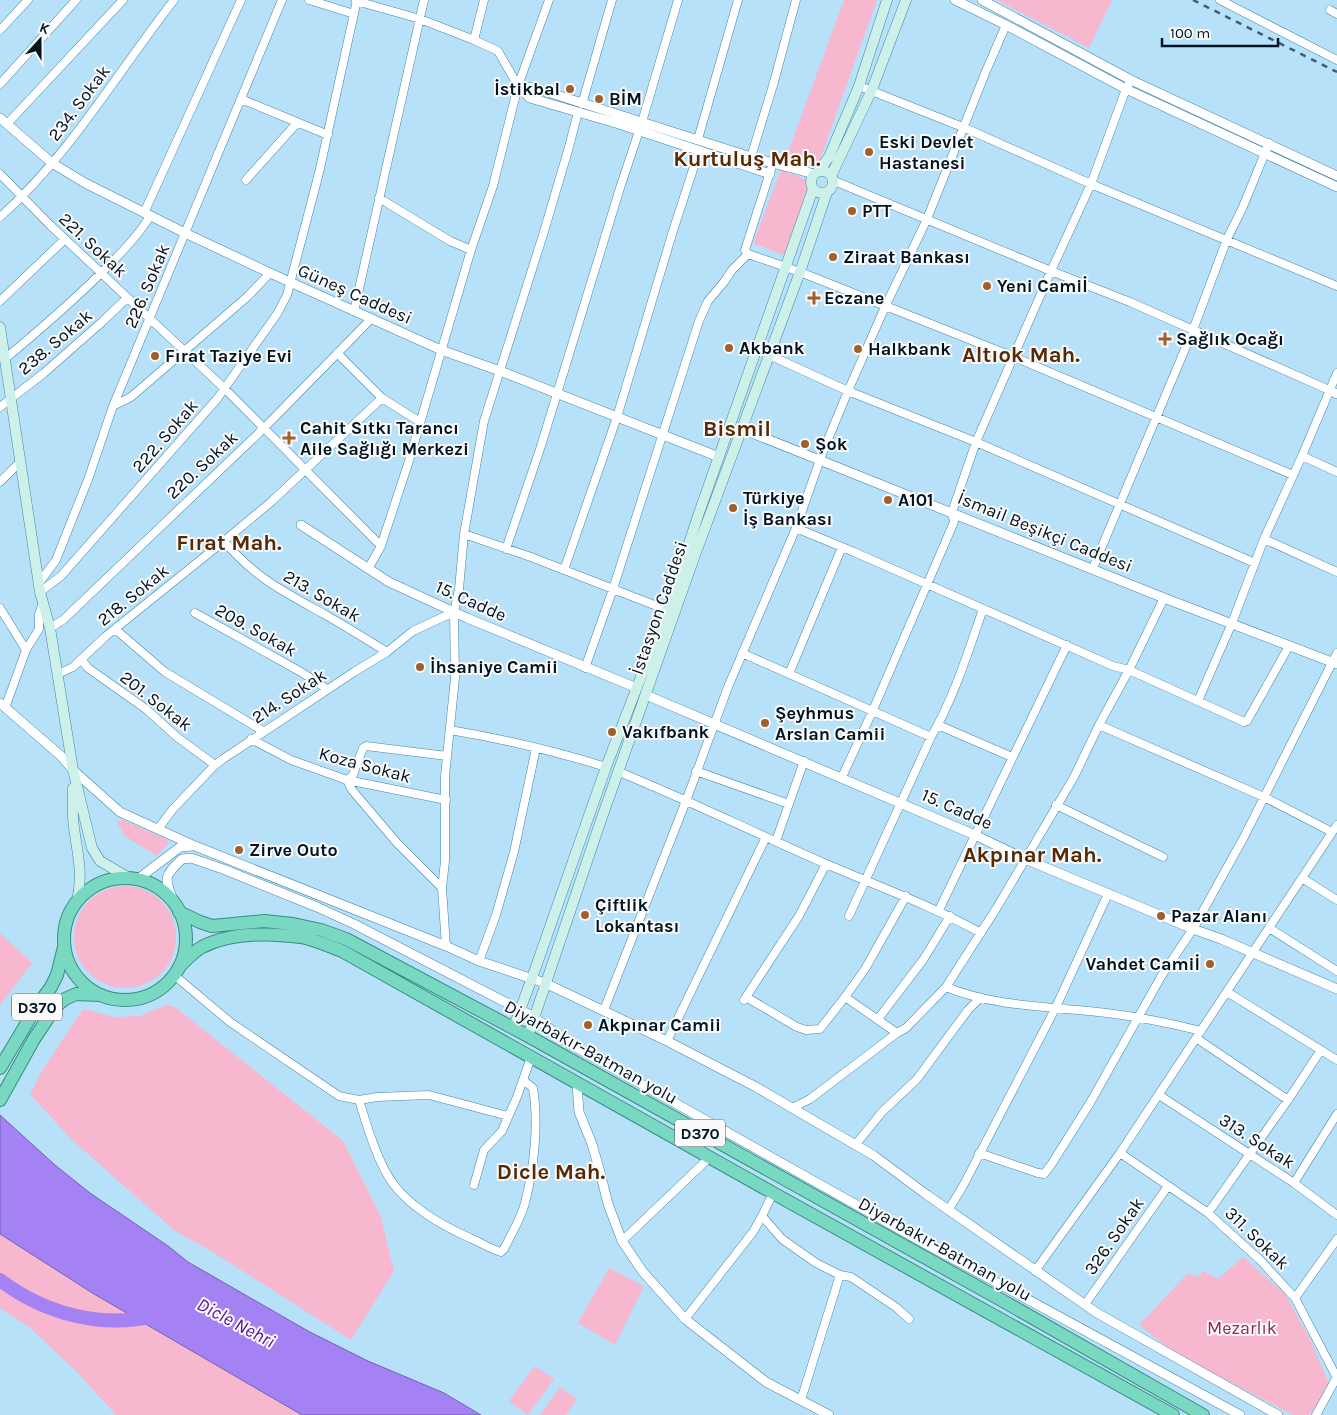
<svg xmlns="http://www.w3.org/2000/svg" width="1337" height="1415" viewBox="0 0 1337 1415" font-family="Karla,sans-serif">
  <rect width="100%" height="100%" fill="#b7e0f9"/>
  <!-- green -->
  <path fill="#f7b7ce" d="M844,0H877L818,165L787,155Z
    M997,0H1112L1089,48Z
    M781,170L807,180L808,193L786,256L753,243Z
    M123,820L166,839L169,843L157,856L125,836L116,821Z
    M74 937a51 51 0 1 1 102 0a51 51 0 1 1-102 0Z
    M0,933L32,963L0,1005Z
    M166,1005L175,1007L343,1141L381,1217L394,1271L351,1340L216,1254L174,1230L71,1139L30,1094L42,1071L83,1009L114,1017L140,1016Z
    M0,1234L94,1294L302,1415H116L78,1373L29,1327L0,1308Z
    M1243,1257L1285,1294L1309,1337L1329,1383L1321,1400L1309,1415H1293L1176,1354L1139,1325L1188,1273L1198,1277L1203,1271L1218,1279Z
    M609,1268L644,1286L615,1345L578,1323Z
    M535,1366L554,1379L528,1415L509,1401Z
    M560,1387L577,1399L566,1415H540Z"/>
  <!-- water -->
  <path fill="#a482f4" stroke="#7361b5" d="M0,1115L55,1165L90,1193L168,1246L188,1262L308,1331L368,1361L444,1393L481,1415H302L94,1294L0,1234Z"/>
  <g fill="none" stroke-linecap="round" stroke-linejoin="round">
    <!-- river -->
    <path stroke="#a482f4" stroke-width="14" d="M0,1280C44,1313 100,1329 155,1316"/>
    <defs>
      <path id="minor" d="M309,0L354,14
        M1220,0L1337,60
        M356,1L420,19L474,40L498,51L518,86
        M1330,10L1337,14
        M0,30L28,0
        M474,40L484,0
        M0,84L76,0
        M859,86L965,128L1091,184L1337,286
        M241,99L328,135
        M582,104L612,0
        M642,122L678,0
        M7,124L123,0
        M698,139L738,0
        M751,157L774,82L796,0
        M773,163L745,250L748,254L800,272L1014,357L1293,475
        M0,174L51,226L225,389L381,546
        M246,180L297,123
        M832,180L1051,271L1130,302L1329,390
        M379,198L450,241L471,250
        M144,213L241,0
        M0,217C70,155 117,73 174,0
        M0,301L65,239
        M354,311L424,0
        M337,353L382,398L420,422
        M769,355L848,391L976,442L1255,563
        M5,359C39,330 74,301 105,269C122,252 138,236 150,216
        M113,406L131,397L247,297L270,273
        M0,407L44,373L102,322L127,298
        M1302,456L1337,472
        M0,482L20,462
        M796,528L854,552L1113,666L1129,670L1244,722L1247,721L1289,646
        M464,534L531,557L667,610
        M1264,539L1337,572
        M224,541C254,577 284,592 324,614C345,626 366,639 387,652
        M506,549L541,446L620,188L639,131
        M1093,568L1193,330L1227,239L1242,209L1269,143
        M368,569L381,546L408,464L471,250L493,186L518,86L549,0
        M564,570L617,417L673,231L699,151
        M39,583L56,560L89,477L113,406L282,0
        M40,592L61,576L217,399L277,314L287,295L319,173L357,0
        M0,608L26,650
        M195,613L301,672L327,689
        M50,628L63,620L263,429L371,319
        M115,629L165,672L263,731
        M742,653L931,737
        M81,659L88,668L146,709L177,737L215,765
        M585,668L613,589L699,321L708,301L724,282L732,270L748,254
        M58,674L73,667L106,636L224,541L271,502L382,398
        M789,674L842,547
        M1198,701L1232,623L1264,539L1302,456L1337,373
        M5,708L26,650L39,629V614L43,603
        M938,725L1012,757
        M1099,725L1264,797L1332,832
        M450,730C503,739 555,751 606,767
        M251,739L291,760L347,780L446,800
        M696,771L789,804
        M619,772C688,800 755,833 824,863C877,886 930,905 981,933
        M842,777L873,710L954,522L952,512L976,442L1051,271L1091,184L1126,89L1131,80
        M1056,805L1163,857
        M158,829L173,809L215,765L223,759L354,672L387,652L413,631L454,612
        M776,841L804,761
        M1302,878L1337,900
        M442,888L397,843L352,790L347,780L353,775L363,748L366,746L447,756
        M939,910L1067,645
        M849,916L931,737C954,698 968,652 983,609
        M1269,928L1337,971
        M446,946L442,888L445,861V776L455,678L454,612L459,589L464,534L484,421L543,235L569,147L578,112
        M479,961L496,915L514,852L536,748
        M174,975L230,1022L339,1096L359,1100L377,1097L429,1095L508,1116
        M946,987C994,1007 1056,1007 1107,1013C1139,1017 1170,1023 1201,1031
        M1227,992L1337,1060
        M746,997L797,1027L806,1030L820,1029L845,997L865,969L906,896
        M845,997L897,1033
        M744,1000L799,916L826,864
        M604,1010L686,801L728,687L796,528L822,454L848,391L885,307L927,219L986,71L1006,25
        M878,1019L923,960L950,916
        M1196,1038L1288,1100
        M667,1041L766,837
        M1159,1095L1294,1183L1337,1215
        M359,1100C367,1126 378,1164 394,1185C413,1209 443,1226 470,1238C480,1242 490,1249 501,1252L504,1249C511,1234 521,1219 525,1203C534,1168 539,1124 533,1088L523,1080
        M792,1108L810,1099L897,1033L906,1028L946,987L996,909L1074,777L1099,725L1129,670L1164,598
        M856,1144L882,1112L917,1079L968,1010L980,998
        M979,1153L1038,1173L1044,1174L1051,1165L1090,1103L1162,975L1193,929L1244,837L1337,653
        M1120,1153L1208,1213L1261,1261L1295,1298L1337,1378
        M1294,1183L1337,1114
        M474,1185L484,1150L502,1131L517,1097L531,1057
        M773,1193L762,1216L782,1239L816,1263L840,1275L851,1277L897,1308L909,1319
        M949,1209L963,1186L1055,1009L1108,894
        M1208,1213L1288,1100L1321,1050
        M622,1241L710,1157
        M1035,1271L1120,1153L1337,825
        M1295,1298L1337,1239
        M1086,1303L1168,1186
        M685,1319L753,1232L762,1216
        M801,1400L840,1275
        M1316,1415L1337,1377"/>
      <path id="tertiary" d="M955,0L1006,25L1126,89L1337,187
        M982,0L1131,80L1337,176
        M518,86L535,88L751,157L814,174
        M518,86L530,98L619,124L770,174
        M0,118L52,163L85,183L185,233L270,273L441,350L500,371L719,457
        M1329,390L1337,394
        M742,429L1164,598L1337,664
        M301,525L389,582L467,618L637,688
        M646,695L975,835L1025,859L1193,929L1221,939L1337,989
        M0,703L61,756L73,770L120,812L195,846L446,946L479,961L545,983L667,1041L756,1087L873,1155L927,1195L1097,1313L1278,1415
        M138,879L180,847L192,846
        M173,900C164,878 164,876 182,859L191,858L223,869L317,907L354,924L534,1017L570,1044L926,1244L1240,1415
        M577,1084L579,1112L592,1144L600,1172L608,1204L622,1241L643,1272L685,1319L766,1382L829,1415"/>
      <path id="secondary" d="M811 182a11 11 0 1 1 22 0a11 11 0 1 1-22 0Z
        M818,172L829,157L859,86L887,0
        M831,176L871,92L906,0
        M0,327L40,592L50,628L73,770L92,848L100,861L131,879
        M73,788C73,801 72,815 74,828C78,856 83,874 77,902
        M513,1029L532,978L606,767L667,610L699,513L813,189
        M528,1036L600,823L695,555L800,272L827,192"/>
      <path id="trunk" d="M64 939a61 61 0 1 1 122 0a61 61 0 1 1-122 0Z
        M179,912L200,922L212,926L264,921L293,924L321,930L346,939L528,1036L1003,1301L1203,1415
        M179,967C186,960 193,952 202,947C231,932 270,933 301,937C315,940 329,946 342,951L773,1193L1173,1415
        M0,1068L37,1006L51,987L57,975L64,947
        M0,1100L34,1039L56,1006L65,999L76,994L101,995"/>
    </defs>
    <!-- minor casing -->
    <use href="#minor" stroke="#4187ad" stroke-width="9"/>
    <!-- tertiary casing -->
    <use href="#tertiary" stroke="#4187ad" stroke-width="10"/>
    <!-- secondary casing -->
    <use href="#secondary" stroke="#4187ad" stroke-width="11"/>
    <!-- trunk casing -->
    <use href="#trunk" stroke="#398d80" stroke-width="14"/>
    <!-- minor -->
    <use href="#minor" stroke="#fff" stroke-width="8"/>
    <!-- tertiary -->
    <use href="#tertiary" stroke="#fff" stroke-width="9"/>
    <!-- secondary -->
    <use href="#secondary" stroke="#cdf0e8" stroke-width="10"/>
    <!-- trunk -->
    <use href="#trunk" stroke="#78d8c2" stroke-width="12"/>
    <!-- rail -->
    <path stroke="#415c6e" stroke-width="2.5" stroke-dasharray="6 6" stroke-linecap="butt" d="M1193,0L1337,72"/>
  </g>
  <!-- markers -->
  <g fill="#a15f2c" stroke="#fafafa" stroke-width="2">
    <circle cx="570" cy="89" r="5"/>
    <circle cx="599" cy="99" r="5"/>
    <circle cx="869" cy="152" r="5"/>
    <circle cx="852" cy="211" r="5"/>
    <circle cx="833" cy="257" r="5"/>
    <circle cx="987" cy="286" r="5"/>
    <path d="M811.5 290.5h5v5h5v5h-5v5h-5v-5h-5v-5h5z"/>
    <path d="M1162.5 331.5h5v5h5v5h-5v5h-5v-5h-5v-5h5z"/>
    <circle cx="729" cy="348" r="5"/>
    <circle cx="858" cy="349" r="5"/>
    <circle cx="155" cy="356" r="5"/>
    <path d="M286.5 430.5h5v5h5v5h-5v5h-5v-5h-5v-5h5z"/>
    <circle cx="805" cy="444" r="5"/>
    <circle cx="888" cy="500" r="5"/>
    <circle cx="733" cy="508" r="5"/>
    <circle cx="420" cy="667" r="5"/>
    <circle cx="765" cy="723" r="5"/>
    <circle cx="612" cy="732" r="5"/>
    <circle cx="239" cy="850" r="5"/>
    <circle cx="585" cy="915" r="5"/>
    <circle cx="1161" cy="916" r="5"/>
    <circle cx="1210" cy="964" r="5"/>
    <circle cx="588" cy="1025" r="5"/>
  </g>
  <g text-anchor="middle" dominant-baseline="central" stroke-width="4" stroke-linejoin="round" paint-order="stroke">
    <!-- shield labels -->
    <g fill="#fafafa" stroke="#4b5963" stroke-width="1">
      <rect x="12" y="993.5" width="50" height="27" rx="4"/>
      <rect x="675" y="1119.5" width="50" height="27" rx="4"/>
    </g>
    <g font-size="16" font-weight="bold" fill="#001422">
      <text x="37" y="1007">D370</text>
      <text x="700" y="1133">D370</text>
    </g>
    <!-- poi labels -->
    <g font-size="18" font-weight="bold" fill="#001422" stroke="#fafafa" text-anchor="start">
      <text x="560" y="89" text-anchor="end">İstikbal</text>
      <text x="609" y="99">BİM</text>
      <text x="879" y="142">Eski Devlet<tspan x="879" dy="21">Hastanesi</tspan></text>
      <text x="862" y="211">PTT</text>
      <text x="843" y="257">Ziraat Bankası</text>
      <text x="997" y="286">Yeni Camiİ</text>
      <text x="824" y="298">Eczane</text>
      <text x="1176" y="339">Sağlık Ocağı</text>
      <text x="739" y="348">Akbank</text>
      <text x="868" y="349">Halkbank</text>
      <text x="165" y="356">Fırat Taziye Evi</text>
      <text x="300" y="428">Cahit Sıtkı Tarancı<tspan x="300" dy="21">Aile Sağlığı Merkezi</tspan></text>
      <text x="815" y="444">Şok</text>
      <text x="743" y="498">Türkiye<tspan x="743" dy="21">İş Bankası</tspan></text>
      <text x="898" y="500">A101</text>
      <text x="430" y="667">İhsaniye Camii</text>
      <text x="775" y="713">Şeyhmus<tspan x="775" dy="21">Arslan Camii</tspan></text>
      <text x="622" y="732">Vakıfbank</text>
      <text x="249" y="850">Zirve Outo</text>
      <text x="595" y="905">Çiftlik<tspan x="595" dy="21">Lokantası</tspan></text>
      <text x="1171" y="916">Pazar Alanı</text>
      <text x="1200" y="964" text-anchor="end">Vahdet Camiİ</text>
      <text x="598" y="1025">Akpınar Camii</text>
    </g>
    <!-- street labels -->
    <g font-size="18" fill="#001422" stroke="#fafafa">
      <text transform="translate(79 103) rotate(-53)">234. Sokak</text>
      <text transform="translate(93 245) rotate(43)">221. Sokak</text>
      <text transform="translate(147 286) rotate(-67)">226. Sokak</text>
      <text transform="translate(355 294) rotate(24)">Güneş Caddesi</text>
      <text transform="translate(55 342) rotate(-40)">238. Sokak</text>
      <text transform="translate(165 436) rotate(-49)">222. Sokak</text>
      <text transform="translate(202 465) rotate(-43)">220. Sokak</text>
      <text transform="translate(1045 532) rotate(22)">İsmail Beşikçi Caddesi</text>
      <text transform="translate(133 595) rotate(-39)">218. Sokak</text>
      <text transform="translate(322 596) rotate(30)">213. Sokak</text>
      <text transform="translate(471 601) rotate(24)">15. Cadde</text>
      <text transform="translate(659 608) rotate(-71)">İstasyon Caddesi</text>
      <text transform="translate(256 630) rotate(29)">209. Sokak</text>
      <text transform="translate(289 696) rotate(-33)">214. Sokak</text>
      <text transform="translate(156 701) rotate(38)">201. Sokak</text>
      <text transform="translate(365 765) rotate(15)">Koza Sokak</text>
      <text transform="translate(957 809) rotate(24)">15. Cadde</text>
      <text transform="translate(591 1052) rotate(29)">Diyarbakır-Batman yolu</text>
      <text transform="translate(1257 1141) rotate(33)">313. Sokak</text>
      <text transform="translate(1114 1236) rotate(-55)">326. Sokak</text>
      <text transform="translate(1257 1238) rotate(44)">311. Sokak</text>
      <text transform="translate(945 1249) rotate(29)">Diyarbakır-Batman yolu</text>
    </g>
    <!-- park labels -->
    <g font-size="18" fill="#95255b" stroke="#fafafa">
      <text x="1242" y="1328">Mezarlık</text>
    </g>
    <!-- water labels -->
    <g font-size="19" font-style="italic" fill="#51129c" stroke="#fafafa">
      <text transform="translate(236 1323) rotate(28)">Dicle Nehri</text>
    </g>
    <!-- district labels -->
    <g font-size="22" font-weight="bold" fill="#562a04" stroke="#fafafa">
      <text x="747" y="159">Kurtuluş Mah.</text>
      <text x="1021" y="355">Altıok Mah.</text>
      <text x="737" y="429">Bismil</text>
      <text x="229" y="543">Fırat Mah.</text>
      <text x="1032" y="855">Akpınar Mah.</text>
      <text x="551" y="1172">Dicle Mah.</text>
    </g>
  </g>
  <!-- north arrow -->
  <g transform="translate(40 40) rotate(21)" stroke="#fafafa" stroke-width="4" paint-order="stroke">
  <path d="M0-4L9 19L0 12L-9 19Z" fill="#001422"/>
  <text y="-8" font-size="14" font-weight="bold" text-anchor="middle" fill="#001422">K</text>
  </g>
  <!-- scale -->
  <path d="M1162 38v8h116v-8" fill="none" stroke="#001422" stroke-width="2.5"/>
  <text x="1170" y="38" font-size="15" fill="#001422" stroke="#fafafa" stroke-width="4" paint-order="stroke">100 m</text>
</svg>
